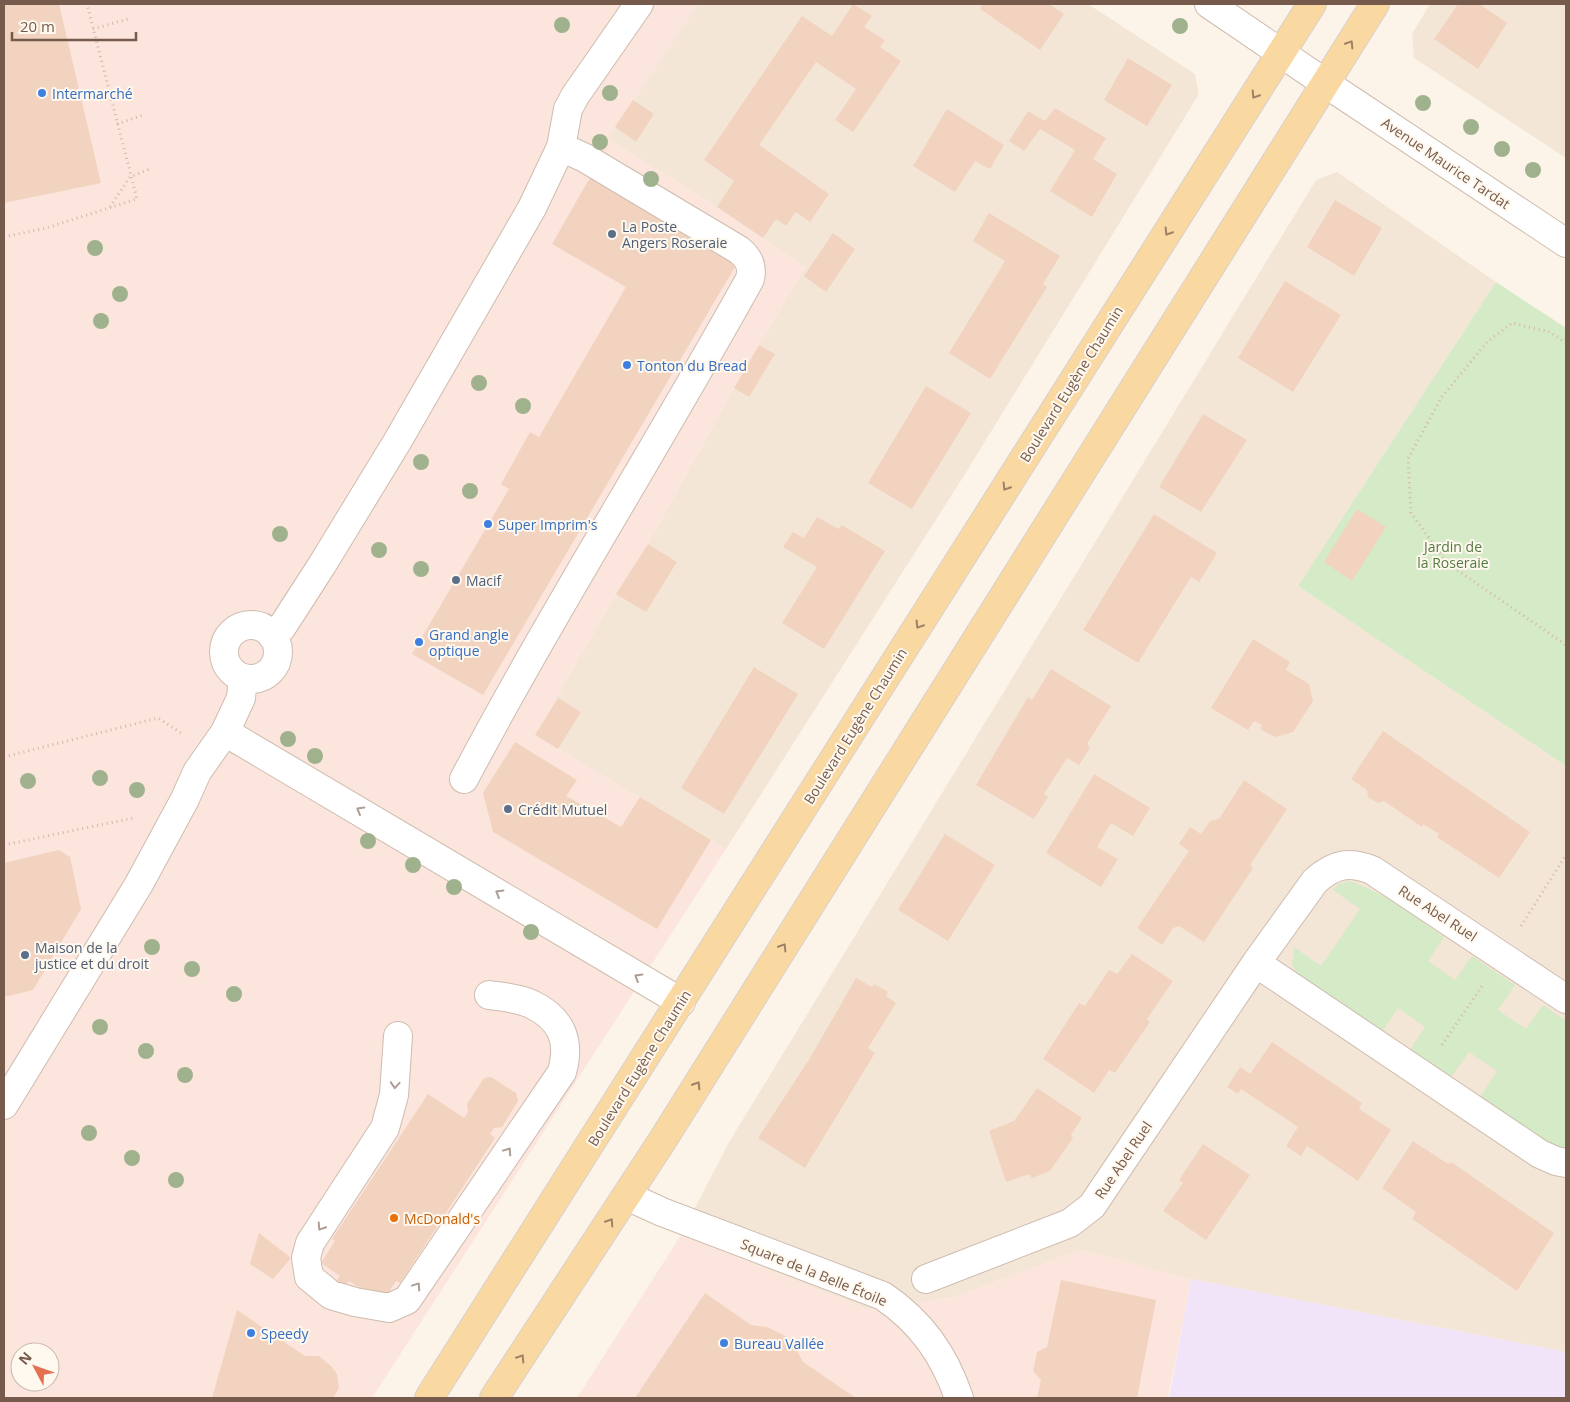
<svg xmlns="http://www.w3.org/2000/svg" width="1570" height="1402" viewBox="0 0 1570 1402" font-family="'Open Sans',sans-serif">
  <rect width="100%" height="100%" fill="#fcf4e8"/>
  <!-- residential -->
  <path fill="#f4e6d6" d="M698,4H1088L1195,74L1199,94L960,482L726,849L535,735L616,594L648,544L734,388L805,267L717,207L608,139Z
    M1430,4H1566V158L1414,58L1412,34Z
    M1337,172L1496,282L1298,586L1566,766V1352L1191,1279L1080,1250L955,1297L869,1310L681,1235L728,1144L1316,180Z"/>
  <!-- commercial -->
  <path fill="#fce5dc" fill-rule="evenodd" d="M4,4H698L608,139L717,207L805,267L734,388L648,544L616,594L535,735L726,849L372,1398H4ZM20,1352H50V1382H20Z
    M681,1235L869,1310L955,1297L1080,1250L1191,1279L1168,1398H577Z"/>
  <!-- education -->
  <path fill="#f1e4f9" d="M1191,1279L1566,1352V1398H1169Z"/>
  <!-- green -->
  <path fill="#d5eac6" d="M1496,282L1566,328V766L1298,586Z
    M1349,881C1385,892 1414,916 1444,937L1428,961L1455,980L1472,956L1515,985L1498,1010L1526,1029L1543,1005L1566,1021V1151L1547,1146L1479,1099L1497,1071L1469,1052L1450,1079L1409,1051L1425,1027L1398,1008L1382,1032L1297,974L1292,964L1294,947L1321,966L1360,909L1333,890L1339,884Z"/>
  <!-- building -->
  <path fill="#f1d3c0" d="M4,4H59L101,183L4,203Z
    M853,4L872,16L864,27L885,40L880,47L901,61L853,132L835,120L856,89L816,62L759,145L829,194L810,222L796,212L786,226L776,219L763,238L717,207L734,181L704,160L802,16L832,36Z
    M983,4H1049L1064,14L1040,50L980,9Z
    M1458,4H1482L1481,5L1507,23L1478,69L1434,39Z
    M1128,58L1172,85L1147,126L1104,100Z
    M633,100L654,114L636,142L615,127Z
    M1055,108L1106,138L1093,159L1117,174L1092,217L1050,191L1075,150L1040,129L1024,151L1009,141L1028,111L1045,121Z
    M947,109L1004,145L990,169L975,161L955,192L913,166Z
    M592,174L739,260L483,695L412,654L509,489L501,484L530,432L539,437L626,287L552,244Z
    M1335,200L1382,228L1354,276L1307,247Z
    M989,213L1060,256L1043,284L1047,287L990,379L949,353L1005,261L973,241Z
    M833,233L855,249L826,292L804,276Z
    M1285,281L1341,315L1293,392L1238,358Z
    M759,345L775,354L749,397L734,388Z
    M926,386L971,413L912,509L868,483Z
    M1203,414L1247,440L1201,512L1159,487Z
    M1357,509L1386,527L1352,581L1324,562Z
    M1154,514L1217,553L1199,582L1191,577L1138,663L1083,630Z
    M817,517L839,529L842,525L885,551L824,649L782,623L817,567L783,547L793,532L804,538Z
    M648,544L677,562L646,612L616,594Z
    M1253,639L1290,662L1286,670L1309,684L1313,701L1293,732L1275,737L1260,729L1262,725L1254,721L1248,730L1211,708Z
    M754,667L798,694L724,814L681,788Z
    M1051,669L1111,706L1087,744L1090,748L1079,765L1067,758L1044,794L1048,797L1034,819L976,785L1028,697L1032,700Z
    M558,698L581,712L558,749L535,735Z
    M1383,731L1530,832L1499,878L1437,837L1439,834L1423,824L1422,827L1384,801L1378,803L1368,797L1367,790L1351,779Z
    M515,742L577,780L566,796L621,827L640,797L711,840L657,929L493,832L483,793Z
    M1094,774L1150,808L1133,836L1111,823L1097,847L1118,859L1101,887L1046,853Z
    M1244,780L1287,809L1250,865L1253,868L1204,942L1179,926L1173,928L1162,945L1137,928L1189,851L1179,844L1190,827L1201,834L1210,821L1219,819Z
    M945,834L995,865L948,941L898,910Z
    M59,850L70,857L81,909L33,990L4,997V934H6L4,925V863Z
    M1132,954L1173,981L1147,1019L1150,1022L1115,1073L1109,1070L1094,1093L1043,1059L1079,1003L1085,1006L1109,970L1117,974Z
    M856,978L872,987L874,984L888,992L886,996L896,1003L868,1048L875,1053L805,1168L758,1138L810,1058Z
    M1272,1042L1362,1103L1359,1109L1391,1130L1358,1181L1307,1146L1301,1156L1286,1146L1298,1127L1241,1089L1238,1094L1227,1087L1240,1067L1250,1074Z
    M491,1077L516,1093L518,1101L502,1127L494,1128L490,1134L495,1138L400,1283L396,1281L382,1303L349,1281L345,1286L337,1285L336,1281L340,1276L321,1263L335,1241L332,1239L428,1094L464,1118L468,1112L467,1104L484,1078Z
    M1037,1088L1082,1118L1071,1135L1073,1138L1050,1171L1032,1178L1029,1174L1006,1182L989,1131L1014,1121Z
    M1413,1141L1448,1164L1451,1162L1554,1233L1517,1291L1412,1219L1416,1212L1382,1188Z
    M1203,1144L1250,1175L1206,1240L1163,1211L1183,1183L1179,1180Z
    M259,1233L291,1258L273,1279L250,1264Z
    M1061,1280L1156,1300L1137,1398H1037L1041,1380L1033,1371L1037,1352L1047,1347Z
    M705,1293L751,1325L767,1327L785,1336L795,1347L803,1362L856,1398H635Z
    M237,1310L305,1356H319L331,1366L337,1374L339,1388L333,1398H212Z"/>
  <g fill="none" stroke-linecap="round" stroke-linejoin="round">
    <defs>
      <path id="minor" d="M1209,4L1325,83L1566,243
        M224 652a27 27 0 1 1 54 0a27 27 0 1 1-54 0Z
        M272,636L282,627L322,565L397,442L532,208L561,147L568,109L575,96L639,4
        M225,732L681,1002
        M464,779C554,609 657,447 750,279C753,266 749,258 739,250L585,158L561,147
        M1256,963L1540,1154L1556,1161L1566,1163
        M398,1036L394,1095L385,1128L310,1243L306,1258L309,1277L331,1295L355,1302L389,1308L407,1300L562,1072C571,1040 561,1018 531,1004C519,998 502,997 489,995
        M4,1105L139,884L185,799L197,772L225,732L241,698L243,678
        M627,1196L662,1212L883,1296C921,1322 944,1354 959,1398
        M926,1279L1070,1223L1092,1206L1256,963L1315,881C1334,864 1348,861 1372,870L1566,999"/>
      <path id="major" d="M429,1398L1312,4
        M494,1398L662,1141L1375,4"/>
    </defs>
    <!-- minor casing -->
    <use href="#minor" stroke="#cebcae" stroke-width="30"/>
    <!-- major casing -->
    <use href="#major" stroke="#d9d1cd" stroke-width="30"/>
    <!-- path -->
    <path stroke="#d7b7a2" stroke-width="3" stroke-dasharray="1 4" stroke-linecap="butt" d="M93,29L128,19
      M117,124L143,115
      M110,207L130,177L152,168
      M4,237L46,228L137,199L87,4
      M1566,343L1550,332L1512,323L1487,342L1441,398L1408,459L1411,513L1447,563L1566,645
      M4,757L158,718L181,733
      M4,845L133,818
      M1521,926L1566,855
      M1442,1045L1482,986"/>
    <!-- minor -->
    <use href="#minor" stroke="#fff" stroke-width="28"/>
    <!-- major -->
    <use href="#major" stroke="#f9d8a2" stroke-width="28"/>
  </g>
  <!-- trees -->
  <g fill="#a0b28d">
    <circle cx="562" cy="25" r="8"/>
    <circle cx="1180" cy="26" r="8"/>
    <circle cx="610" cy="93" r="8"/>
    <circle cx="1423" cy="103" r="8"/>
    <circle cx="1471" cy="127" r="8"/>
    <circle cx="600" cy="142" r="8"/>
    <circle cx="1502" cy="149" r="8"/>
    <circle cx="1533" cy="170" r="8"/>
    <circle cx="651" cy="179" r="8"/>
    <circle cx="95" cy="248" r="8"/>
    <circle cx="120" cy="294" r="8"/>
    <circle cx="101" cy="321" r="8"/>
    <circle cx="479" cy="383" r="8"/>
    <circle cx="523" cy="406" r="8"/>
    <circle cx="421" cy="462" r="8"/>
    <circle cx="470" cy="491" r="8"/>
    <circle cx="280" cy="534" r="8"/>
    <circle cx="379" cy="550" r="8"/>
    <circle cx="421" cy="569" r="8"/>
    <circle cx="288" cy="739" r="8"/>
    <circle cx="315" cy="756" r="8"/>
    <circle cx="100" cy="778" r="8"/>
    <circle cx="28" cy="781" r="8"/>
    <circle cx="137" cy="790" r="8"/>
    <circle cx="368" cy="841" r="8"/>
    <circle cx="413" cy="865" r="8"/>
    <circle cx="454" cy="887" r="8"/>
    <circle cx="531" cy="932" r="8"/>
    <circle cx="152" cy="947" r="8"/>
    <circle cx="192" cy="969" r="8"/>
    <circle cx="234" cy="994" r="8"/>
    <circle cx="100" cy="1027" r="8"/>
    <circle cx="146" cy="1051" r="8"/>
    <circle cx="185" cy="1075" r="8"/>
    <circle cx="89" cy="1133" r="8"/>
    <circle cx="132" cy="1158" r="8"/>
    <circle cx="176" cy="1180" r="8"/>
  </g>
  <!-- one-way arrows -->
  <defs><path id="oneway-chevron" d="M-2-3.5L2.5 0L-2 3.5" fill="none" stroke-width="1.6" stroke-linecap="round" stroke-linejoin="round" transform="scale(1.25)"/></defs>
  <g stroke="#9d8066">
    <use href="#oneway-chevron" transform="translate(1350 44) rotate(-58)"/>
    <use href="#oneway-chevron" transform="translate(1255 95) rotate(123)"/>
    <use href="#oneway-chevron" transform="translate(1168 232) rotate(122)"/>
    <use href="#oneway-chevron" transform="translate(1006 487) rotate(122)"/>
    <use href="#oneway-chevron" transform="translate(919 625) rotate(122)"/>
    <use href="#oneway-chevron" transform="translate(783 947) rotate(-58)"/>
    <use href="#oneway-chevron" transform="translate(697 1085) rotate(-58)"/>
    <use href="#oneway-chevron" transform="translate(610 1222) rotate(-57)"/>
    <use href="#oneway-chevron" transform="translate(521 1358) rotate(-57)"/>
  </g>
  <g stroke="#ad9d94">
    <use href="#oneway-chevron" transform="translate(360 810) rotate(-150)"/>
    <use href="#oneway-chevron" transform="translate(499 893) rotate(-149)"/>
    <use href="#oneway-chevron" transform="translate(638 977) rotate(-149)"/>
    <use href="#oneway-chevron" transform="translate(395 1085) rotate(94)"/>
    <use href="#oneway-chevron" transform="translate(508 1151) rotate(-56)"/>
    <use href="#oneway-chevron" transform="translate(321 1227) rotate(123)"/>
    <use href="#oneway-chevron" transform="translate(417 1286) rotate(-56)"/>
  </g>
  <!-- markers -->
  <g fill="#3f7fe0" stroke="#fff8ee" stroke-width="2">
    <circle cx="42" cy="93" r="5"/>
    <circle cx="627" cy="365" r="5"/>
    <circle cx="488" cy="524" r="5"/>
    <circle cx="419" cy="642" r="5"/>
    <circle cx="251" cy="1333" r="5"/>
    <circle cx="724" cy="1343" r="5"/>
  </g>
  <g fill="#5c6f8a" stroke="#fff8ee" stroke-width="2">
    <circle cx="612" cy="234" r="5"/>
    <circle cx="456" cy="580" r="5"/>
    <circle cx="508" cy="809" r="5"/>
    <circle cx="25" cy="955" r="5"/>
  </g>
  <circle fill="#e8710a" stroke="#fff8ee" stroke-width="2" cx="394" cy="1218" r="5"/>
  <g text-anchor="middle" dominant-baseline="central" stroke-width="4" stroke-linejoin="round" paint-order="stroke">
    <!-- shop labels -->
    <g font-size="14" fill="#366cbe" stroke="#fff8ee" text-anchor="start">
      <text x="52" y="93">Intermarché</text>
      <text x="637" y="365">Tonton du Bread</text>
      <text x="498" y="524">Super Imprim's</text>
      <text x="429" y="634">Grand angle<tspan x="429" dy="16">optique</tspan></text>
      <text x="261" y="1333">Speedy</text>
      <text x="734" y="1343">Bureau Vallée</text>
    </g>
    <!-- street labels -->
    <g font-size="14" fill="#765b4c" stroke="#fff8ee">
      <text transform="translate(1446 163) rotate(34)">Avenue Maurice Tardat</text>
      <text transform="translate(1071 384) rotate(-58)">Boulevard Eugène Chaumin</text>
      <text transform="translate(855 726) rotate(-58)">Boulevard Eugène Chaumin</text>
      <text transform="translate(1438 913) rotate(33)">Rue Abel Ruel</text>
      <text transform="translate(639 1068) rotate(-58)">Boulevard Eugène Chaumin</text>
      <text transform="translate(1123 1160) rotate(-56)">Rue Abel Ruel</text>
      <text transform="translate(814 1272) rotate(22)">Square de la Belle Étoile</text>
    </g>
    <!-- service labels -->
    <g font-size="14" fill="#4e5e75" stroke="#fff8ee" text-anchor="start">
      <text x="622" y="226">La Poste<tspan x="622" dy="16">Angers Roseraie</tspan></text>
      <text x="466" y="580">Macif</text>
      <text x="518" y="809">Crédit Mutuel</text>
      <text x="35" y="947">Maison de la<tspan x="35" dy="16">justice et du droit</tspan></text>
    </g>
    <!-- park labels -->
    <g font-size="14" fill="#547c43" stroke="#fff8ee">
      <text x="1453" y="546">Jardin de<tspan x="1453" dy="16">la Roseraie</tspan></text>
    </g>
    <!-- food labels -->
    <g font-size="14" fill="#c56008" stroke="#fff8ee" text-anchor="start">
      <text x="404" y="1218">McDonald's</text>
    </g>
  </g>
  <!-- border -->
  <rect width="1570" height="1402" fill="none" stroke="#765b4c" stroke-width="10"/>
  <!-- north arrow -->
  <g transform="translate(35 1367) rotate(311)"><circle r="24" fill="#fff8ee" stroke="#c8b9ad"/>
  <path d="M0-4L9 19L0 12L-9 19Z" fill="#e4704f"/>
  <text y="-8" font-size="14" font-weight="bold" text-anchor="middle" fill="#765b4c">N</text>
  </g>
  <!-- scale -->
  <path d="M12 32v8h124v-8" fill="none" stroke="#765b4c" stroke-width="2.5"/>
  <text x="20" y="32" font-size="15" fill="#765b4c" stroke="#fff8ee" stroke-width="4" paint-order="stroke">20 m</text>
</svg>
